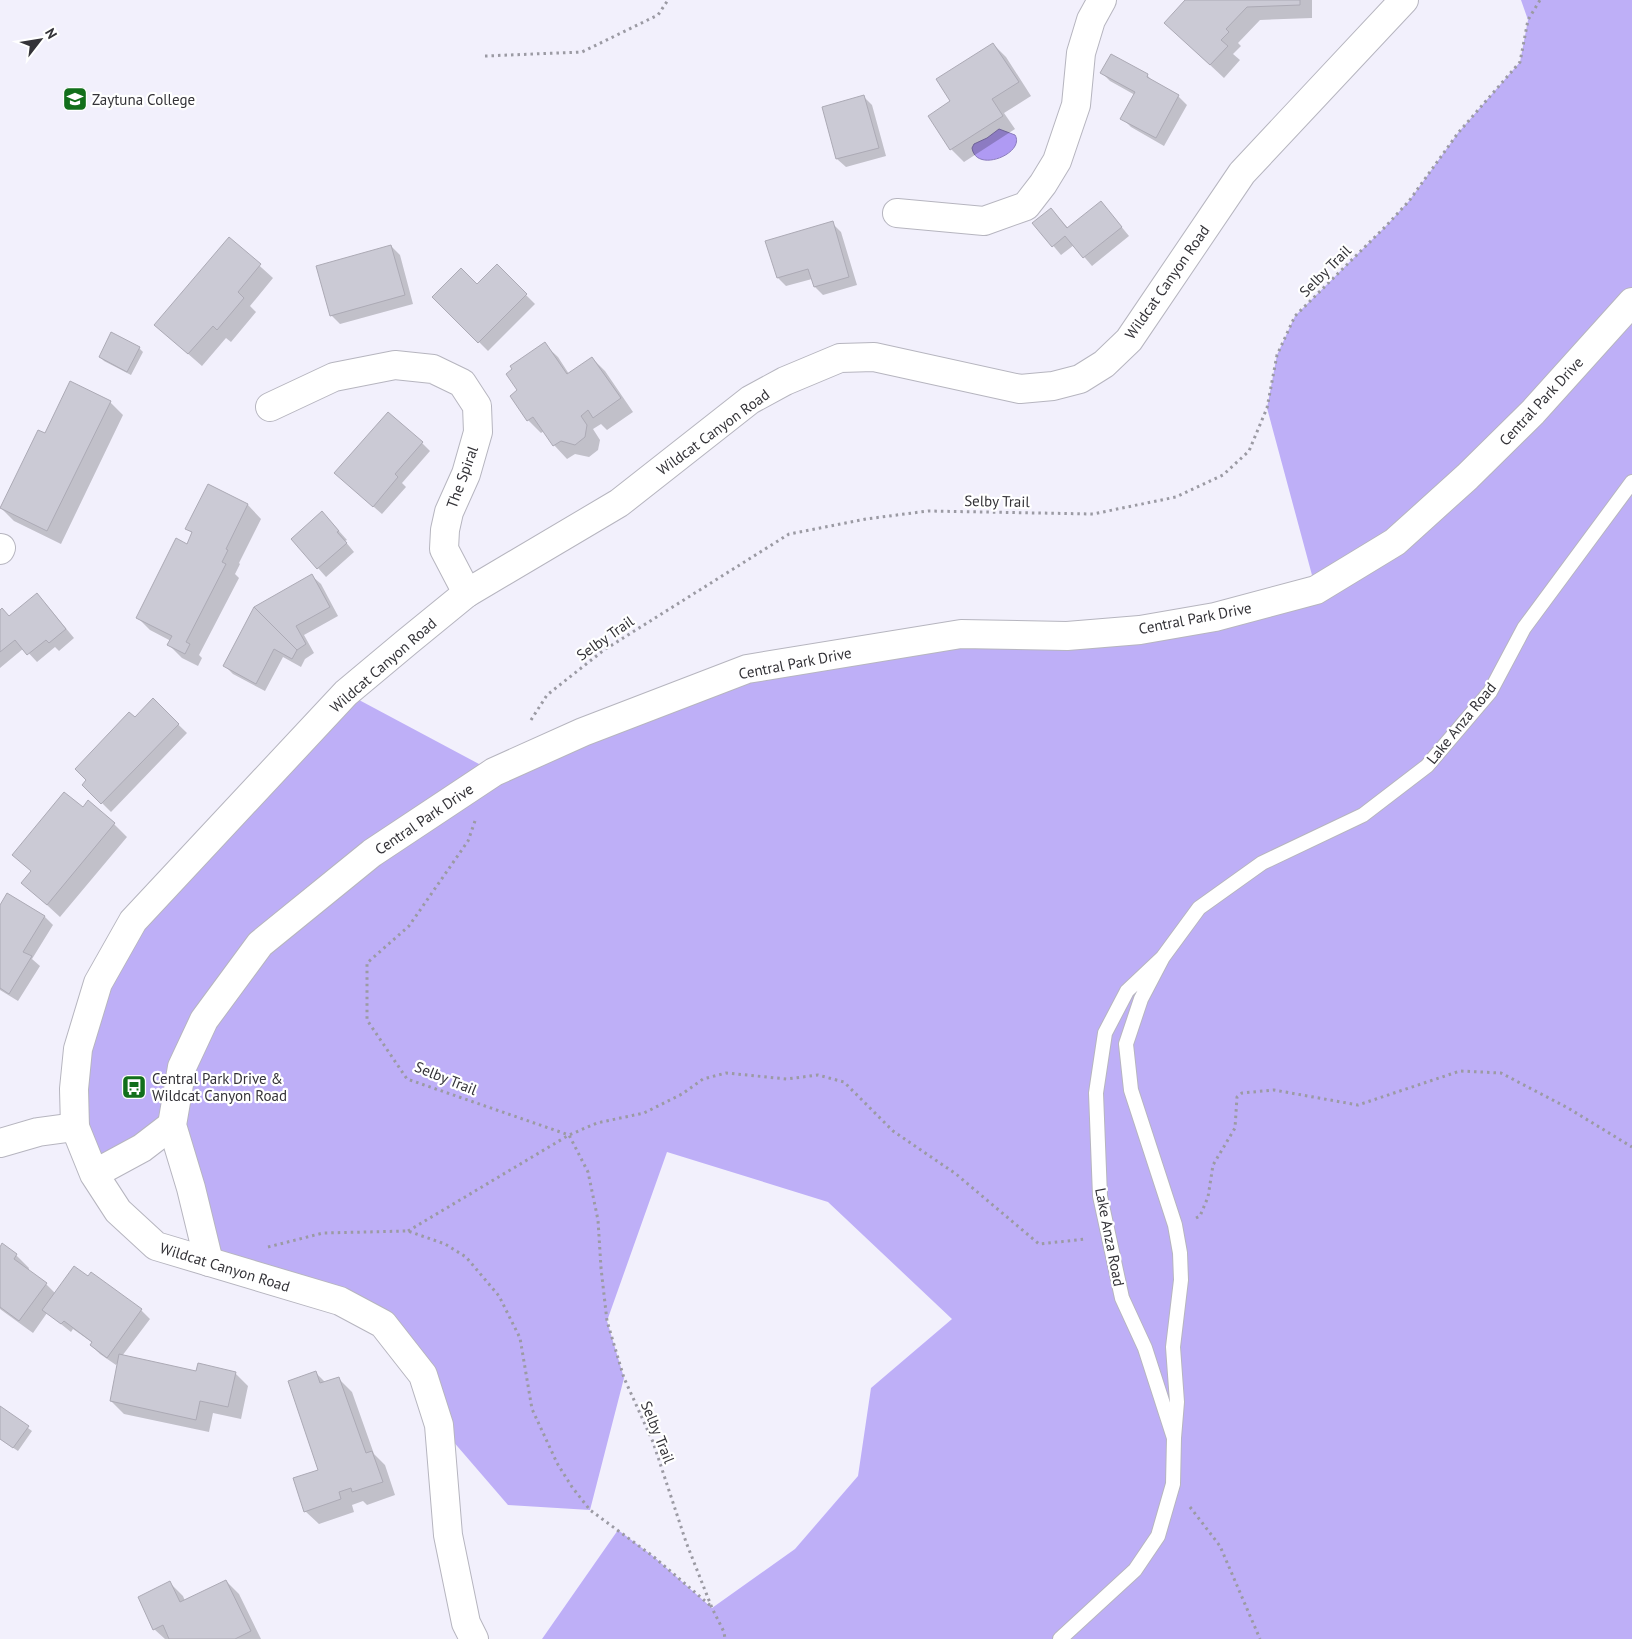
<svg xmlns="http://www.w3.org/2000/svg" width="1632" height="1639" viewBox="0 0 1632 1639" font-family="'PT Sans',sans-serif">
  <rect width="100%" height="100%" fill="#f2f0fc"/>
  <!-- forest -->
  <path fill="#beaff7" d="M1521,0H1632V1639H542L618,1530L654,1557L712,1608L795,1549L858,1476L871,1388L952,1319L828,1202L667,1152L607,1321L624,1378L590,1510L508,1505L439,1425L383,1324L209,1262L172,1125L94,1174L74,1089L133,921L346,693L494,772L747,669L1067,636L1316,590L1267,408L1277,355L1295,316L1386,226L1409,201L1458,133L1520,62L1528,20Z"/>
  <!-- water -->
  <path fill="#af9af3" stroke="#8a7bbb" d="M999,129L1015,135C1026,153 976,174 972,148L974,144L987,138Z"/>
  <!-- shadow -->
  <path fill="#0003" d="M1187,0H1312V18L1260,20L1238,43L1241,46L1233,54L1240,60L1224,78L1179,36Z
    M993,44L1006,57L1031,96L1004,113L1015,129L964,162L951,149Z
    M1102,73L1147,75L1155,84L1178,96L1187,105L1164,146L1131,127L1122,118L1135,95L1110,81Z
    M864,97L872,105L886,156L846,167L837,159Z
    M1101,202L1129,236L1092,266L1074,245L1061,255L1034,223L1051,209L1068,228Z
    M832,223L841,232L857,285L823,295L815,287L812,279L786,286L778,278Z
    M229,238L273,278L250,306L256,312L231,342L226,338L202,366L155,325Z
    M391,246L400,255L413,304L340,324L332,316L318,267Z
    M497,266L535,304L488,351L434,297L477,285Z
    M544,344L558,357L569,374L592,358L605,371L633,412L607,430L601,424L593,429L600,440L598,450L589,457L575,454L567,459L554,445L544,431L541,433L528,420L519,391Z
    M139,348L143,352L131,375L104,361L100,357Z
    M110,402L123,415L61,544L14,521L1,508L46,435Z
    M422,443L430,451L402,483L406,487L382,514L345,482Z
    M209,485L248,505L261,519L239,563L240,564L235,574L239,578L199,655L202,658L198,666L182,658L169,645L171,641L150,630L137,617L187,545L193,534L187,528Z
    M331,522L347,540L345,541L354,552L326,577L318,568Z
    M312,576L321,584L338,616L304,635L314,653L305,659L301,667L283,657L265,691L233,674L224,665Z
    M45,603L74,638L59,651L55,647L37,662L24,648L0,668V611L10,617Z
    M153,700L187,733L111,812L84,785L135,719Z
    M83,809L114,824L127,837L60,917L23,883L32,872L14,855Z
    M0,907L45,917L53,925L32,959L40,966L18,1001L0,990Z
    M3,1245L16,1255L29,1268L28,1271L46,1284L55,1293L88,1278L92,1274L141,1310L150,1319L122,1356L197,1372L235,1373L248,1386L241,1419L213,1413L209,1432L124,1414L111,1401L120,1360L116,1365L100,1354L91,1345L93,1343L73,1329L71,1332L47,1313L33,1333L0,1309V1249Z
    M315,1372L326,1383L339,1379L352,1392L374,1454L385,1465L395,1495L367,1505L363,1501L352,1505L354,1512L319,1524L305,1511L320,1470Z
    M0,1407L32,1431L18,1451L0,1439Z
    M226,1581L239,1594L261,1639H165L154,1629L170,1583L183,1596L185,1601Z"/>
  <!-- building -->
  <path fill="#cbcad5" stroke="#acaab5" d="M1185,0H1300V5L1247,7L1226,29L1229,32L1221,40L1228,46L1210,65L1164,23Z
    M993,43L1019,82L992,99L1003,116L950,150L928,116L950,101L936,79Z
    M1111,54L1148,74L1147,77L1179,95L1156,138L1120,119L1135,92L1100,73Z
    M864,95L879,148L836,159L822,107Z
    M1101,201L1122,227L1083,258L1065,236L1052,247L1032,223L1051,208L1067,228Z
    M833,221L849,277L814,287L808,269L777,278L765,241Z
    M229,237L261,264L238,292L244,298L217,330L213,326L188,354L154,325Z
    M391,245L405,295L330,316L316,266Z
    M497,264L527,294L478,343L432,297L461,268L477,284Z
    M111,332L140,347L127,372L99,357Z
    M545,342L567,374L592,357L621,398L593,418L588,410L581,416L587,425L585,437L575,445L561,441L553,446L533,417L527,421L510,396L517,390L506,374L512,369L510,366Z
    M70,381L111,401L47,531L0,508L38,430L45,433Z
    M388,412L423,442L395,474L398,477L373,507L334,473Z
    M208,484L248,504L226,549L228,550L222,562L226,564L186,642L190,644L185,654L167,645L172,636L136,618L176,538L187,544L192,532L185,529Z
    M322,511L339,531L337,532L347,543L317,569L291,539Z
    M312,574L330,607L296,626L306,644L297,650L254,607Z
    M37,593L66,629L49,643L46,640L27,655L15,640L0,652V610L2,608L9,616Z
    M254,607L297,650L292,659L274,649L256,684L223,666Z
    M153,698L179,724L101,804L82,785L86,780L75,769L129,712L135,717Z
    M64,792L83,807L88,800L115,823L47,905L21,883L31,871L12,855Z
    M7,893L45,916L23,952L32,956L9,994L0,988V905Z
    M2,1243L17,1254L14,1259L47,1283L19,1321L0,1307V1247Z
    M74,1266L88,1276L91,1272L142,1309L107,1358L90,1345L92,1342L64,1321L61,1324L42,1310Z
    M119,1354L196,1371L198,1363L236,1372L228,1407L200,1401L196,1420L110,1401Z
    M316,1371L320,1383L339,1377L366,1453L372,1451L383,1482L352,1492L351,1488L339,1492L341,1499L304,1512L293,1478L318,1470L288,1381Z
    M0,1406L29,1426L13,1448L0,1439Z
    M226,1580L251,1631L235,1639H169L163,1625L153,1630L138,1597L170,1581L180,1602Z"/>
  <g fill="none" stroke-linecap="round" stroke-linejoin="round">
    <defs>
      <path id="service" d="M1163,957L1127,991L1105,1033L1096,1093L1100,1196L1122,1298L1145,1348L1174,1438L1177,1402L1173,1347L1181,1280L1180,1253L1175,1225L1131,1090L1126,1044L1141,999L1163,957L1199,908L1262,863L1363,815L1427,766L1490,692L1524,628L1632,482
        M1060,1639L1135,1570L1158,1536L1173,1484L1174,1438"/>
      <path id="minor" d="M897,213L984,221L1026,206L1043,184L1057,161L1076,105L1081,53L1091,20L1102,0
        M270,407L334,377L395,365L433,369L462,383L477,406L478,432L466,474L449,512L445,530L444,549L467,593
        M0,550L1,548
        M0,1143L38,1132L75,1127
        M209,1262L191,1188L172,1125L182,1067L204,1020L260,944L372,853L494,772L583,732L747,669L961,634L1067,636L1140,630L1215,617L1316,590L1395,542L1467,477L1533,412L1632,302"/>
      <path id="tertiary" d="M94,1174L142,1148L172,1125
        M474,1639L466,1623L448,1535L439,1425L423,1375L383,1324L340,1301L156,1246L118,1211L94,1174L75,1127L74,1089L78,1049L98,983L133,921L346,693L407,642L467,593L619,503L750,400L785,381L840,358L874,357L1020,389L1053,386L1080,379L1104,364L1129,340L1242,173L1404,0"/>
    </defs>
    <!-- service casing -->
    <use href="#service" stroke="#b6b5bf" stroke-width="16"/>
    <!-- minor casing -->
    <use href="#minor" stroke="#b6b5bf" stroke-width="30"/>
    <!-- tertiary casing -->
    <use href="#tertiary" stroke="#b6b5bf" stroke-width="30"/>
    <!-- path -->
    <path stroke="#9b9aa3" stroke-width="3" stroke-dasharray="2.5 4" stroke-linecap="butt" d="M485,56L582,52L658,15L668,0
      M531,720L547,695L604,650L789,534L866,519L928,511L1093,514L1176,497L1223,475L1249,451L1267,408L1277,355L1295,316L1386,226L1409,201L1458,133L1520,62L1528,20L1540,0
      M475,821L468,841L409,926L367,963V1020L407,1079L569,1135L588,1172L598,1220L601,1268L607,1321L624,1378L653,1442L686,1542L712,1608L724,1632L725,1639
      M1196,1218L1200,1216L1208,1197L1213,1165L1235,1128L1237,1097L1242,1093L1274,1090L1358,1105L1460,1071L1501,1073L1568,1108L1632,1147
      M408,1231L569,1135L597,1123L644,1113L682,1094L703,1079L726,1073L787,1079L818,1075L844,1082L893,1131L956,1174L1039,1244L1086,1239
      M268,1247L323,1233L408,1231L445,1244L466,1257L499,1296L520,1338L532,1409L557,1463L572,1487L590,1510L654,1557L712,1607
      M1190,1507L1220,1546L1260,1639"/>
    <!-- service -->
    <use href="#service" stroke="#fff" stroke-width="14"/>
    <!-- minor -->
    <use href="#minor" stroke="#fff" stroke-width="28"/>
    <!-- tertiary -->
    <use href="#tertiary" stroke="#fff" stroke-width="28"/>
  </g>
  <!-- icons -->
  <defs>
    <symbol id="university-square" viewBox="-11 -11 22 22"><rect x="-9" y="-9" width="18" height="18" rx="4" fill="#126f1b" stroke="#fff"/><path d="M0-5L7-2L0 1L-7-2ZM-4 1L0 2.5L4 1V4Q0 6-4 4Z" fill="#fff"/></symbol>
    <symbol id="bus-square" viewBox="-11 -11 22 22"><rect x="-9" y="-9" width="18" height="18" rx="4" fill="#126f1b" stroke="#fff"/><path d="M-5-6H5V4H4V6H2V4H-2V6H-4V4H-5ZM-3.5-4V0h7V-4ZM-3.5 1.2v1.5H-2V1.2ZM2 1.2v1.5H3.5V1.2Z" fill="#fff"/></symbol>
  </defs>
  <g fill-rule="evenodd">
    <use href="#university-square" x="61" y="85" width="28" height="28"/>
    <use href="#bus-square" x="120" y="1073" width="28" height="28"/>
  </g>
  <g text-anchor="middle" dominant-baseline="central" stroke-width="4.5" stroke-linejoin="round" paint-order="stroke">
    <!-- poi labels -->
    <g font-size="15" fill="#343338" stroke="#fff" text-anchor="start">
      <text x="92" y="99">Zaytuna College</text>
      <text x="152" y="1078">Central Park Drive &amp;<tspan x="152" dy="17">Wildcat Canyon Road</tspan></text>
    </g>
    <!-- street labels -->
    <g font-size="15" fill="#343338" stroke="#fff">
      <text transform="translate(1325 271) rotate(-45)">Selby Trail</text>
      <text transform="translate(1167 282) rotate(-55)">Wildcat Canyon Road</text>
      <text transform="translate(1541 401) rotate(-47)">Central Park Drive</text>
      <text transform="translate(713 432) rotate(-36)">Wildcat Canyon Road</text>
      <text transform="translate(462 477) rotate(-70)">The Spiral</text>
      <text transform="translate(997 501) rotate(1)">Selby Trail</text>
      <text transform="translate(1195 618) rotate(-11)">Central Park Drive</text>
      <text transform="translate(605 638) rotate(-35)">Selby Trail</text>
      <text transform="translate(795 663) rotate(-11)">Central Park Drive</text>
      <text transform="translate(383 665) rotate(-41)">Wildcat Canyon Road</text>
      <text transform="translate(1461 723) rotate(-51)">Lake Anza Road</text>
      <text transform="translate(424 819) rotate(-34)">Central Park Drive</text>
      <text transform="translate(446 1078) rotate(22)">Selby Trail</text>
      <text transform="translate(1110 1237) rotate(79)">Lake Anza Road</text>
      <text transform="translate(225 1267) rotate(17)">Wildcat Canyon Road</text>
      <text transform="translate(658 1432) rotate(68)">Selby Trail</text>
    </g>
  </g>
  <!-- north arrow -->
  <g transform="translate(40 40) rotate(59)" stroke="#ffffff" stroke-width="4" paint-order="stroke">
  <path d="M0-4L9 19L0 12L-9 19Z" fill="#343338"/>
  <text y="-8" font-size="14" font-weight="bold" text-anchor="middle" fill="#343338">N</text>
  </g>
</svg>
